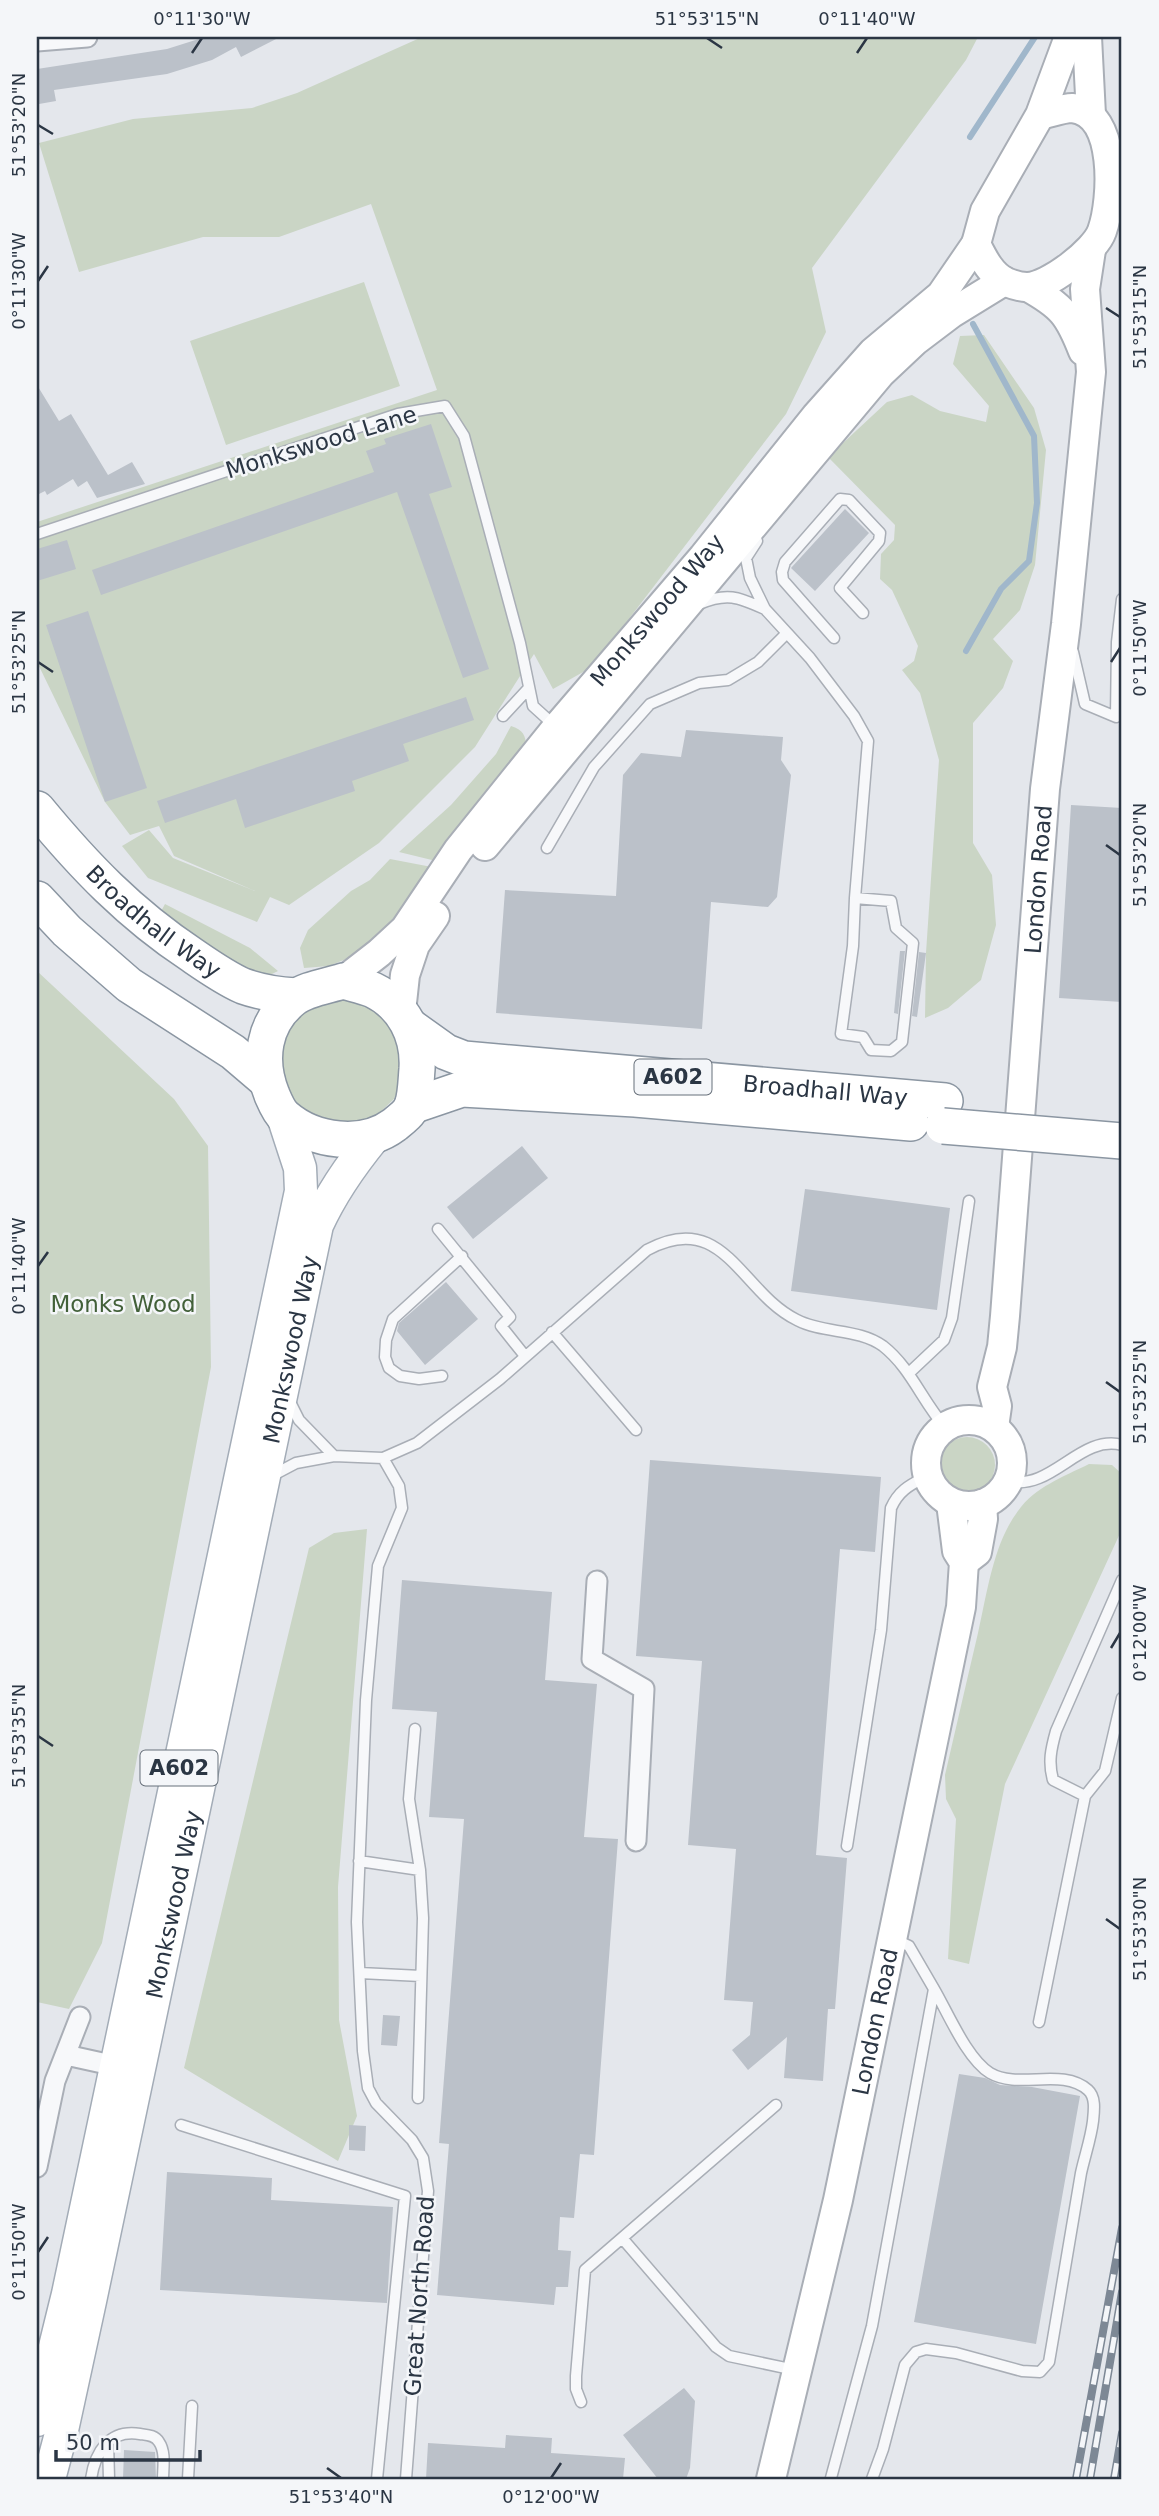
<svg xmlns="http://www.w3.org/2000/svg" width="1159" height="2516" viewBox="0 0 1159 2516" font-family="'DejaVu Sans',sans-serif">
  <rect width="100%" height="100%" fill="#e4e7ec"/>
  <!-- green -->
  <path fill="#cad5c5" d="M422,37H978L966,60L812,268L826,332L786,414L592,667L553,689L534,654L475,747L379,843L289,905L270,897L257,922L148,878L122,846L149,830L173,858L255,891L174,856L159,826L130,835L105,802L37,662V522L437,390L371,204L279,237H203L79,272L39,143L133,119L252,108L297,93Z
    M364,282L400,386L226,445L190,341Z
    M984,335L1034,408L1046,450L1035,565L1020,610L993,639L1013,661L1003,688L973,723V843L992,875L996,925L981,980L948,1008L925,1018L926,953L939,760L920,693L902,670L914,661L918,646L892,590L880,579L881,554L894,540L895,525L828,457L887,402L912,395L940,411L986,422L989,406L953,364L960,336Z
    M511,726C523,730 526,735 526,747L436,861L399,852L451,805L496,754Z
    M390,859L437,868L373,948L329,966L304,968L300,948L308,930L351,891L370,880Z
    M165,904L250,948L278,971L264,978L242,975L158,917Z
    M37,971L174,1099L208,1146L211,1367L102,1943L69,2009L37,2002Z
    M358,998L392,1021L405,1074L394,1099L375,1117L363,1123L336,1126L300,1111L278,1078L286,1026L317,1001Z
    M939 1465a28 28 0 1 1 56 0a28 28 0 1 1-56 0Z
    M1089,1464L1112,1465L1122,1474V1529L1005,1784L969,1964L948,1959L956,1819L946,1799L945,1775C956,1727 967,1680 978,1633C987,1594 993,1544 1018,1511C1035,1487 1063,1477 1089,1464Z
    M367,1529L338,1887L339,2020L357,2116L338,2161L184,2068L309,1548L334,1533Z"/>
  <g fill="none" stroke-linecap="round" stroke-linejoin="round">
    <!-- stream -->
    <path stroke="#a0b7cb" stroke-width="6" d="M970,137L1035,37
      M966,651L1001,589L1029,561L1037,503L1034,436L973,324"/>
  </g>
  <!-- building -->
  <path fill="#bbc1c9" d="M205,37H280L241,57L236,47L212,60L167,74L54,90L56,101L39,104L37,69L167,49Z
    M37,385L59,421L71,414L108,475L132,462L145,484L97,498L87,481L78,487L73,479L47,495L45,491L37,495Z
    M431,424L452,487L429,494L489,669L463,678L397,492L101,595L92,570L374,472L366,451L386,444L384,439Z
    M845,509L869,533L815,591L791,568Z
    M67,540L76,569L37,581V549Z
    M88,611L147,788L105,802L46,625Z
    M466,697L474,720L403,744L409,761L352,781L355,791L245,828L236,799L165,823L157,801Z
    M686,730L783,737L781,760L791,775L777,897L768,907L711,902L702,1029L496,1013L505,890L616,896L623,775L641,753L681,757Z
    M1071,805L1122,808V1002L1059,998Z
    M900,951H905L898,1014L894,1013Z
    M919,952L926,953L917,1017L912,1016Z
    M522,1146L548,1178L473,1239L447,1207Z
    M805,1189L950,1208L937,1310L791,1291Z
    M446,1282L478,1319L425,1365L397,1331L399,1323Z
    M650,1460L881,1477L875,1552L840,1549L816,1855L847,1858L835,2009H828L823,2081L784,2078L787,2037L748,2070L732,2050L750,2035L753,2002L724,2000L736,1849L688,1845L702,1661L636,1656Z
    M402,1580L552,1592L545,1680L597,1684L584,1837L618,1839L594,2155L580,2154L574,2218L560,2217L558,2250L571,2251L568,2287H556L554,2305L437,2295L449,2144L439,2143L464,1819L429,1817L437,1712L392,1709Z
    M383,2015L400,2016L397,2046L381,2045Z
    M959,2074L985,2078L1000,2085L1032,2087L1080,2096L1036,2344L914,2322Z
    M349,2125L366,2126L365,2151L349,2150Z
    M167,2172L272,2178L271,2200L393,2207L387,2303L160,2290Z
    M684,2388L695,2401L690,2468L686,2479H658L623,2435Z
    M506,2435L552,2438L551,2453L625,2458L623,2479H426L428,2443L505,2448Z
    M124,2450L155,2452L156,2479H123Z"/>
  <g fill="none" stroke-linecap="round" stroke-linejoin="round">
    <defs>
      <path id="lane" d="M37,534L398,414L445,406L464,436L520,643L533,706L554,725
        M757,541L746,558L750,578L765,609L810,658L854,716L868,741L855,898L853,946L841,1034L863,1037L871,1050L891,1051L902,1042L913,943L896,928L891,901L855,898
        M699,604C727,592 738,597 765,609
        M834,638L783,580L782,572L785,562L840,499L849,500L880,533L879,541L840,588L863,613
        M1073,652L1085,704L1116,717L1117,642L1122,599
        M503,716L528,689
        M547,848L594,767L650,704L699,683L728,680L758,662L787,633
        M438,1229L510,1317L501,1326L525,1356
        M552,1332L636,1430
        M909,1373L944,1340L952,1318L969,1201
        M442,1376L419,1379L400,1376L389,1368L385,1357L386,1340L393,1319L462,1256
        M289,1400L299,1420L334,1456
        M383,1458L399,1486L402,1508L378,1566L366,1700L357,1922L363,2051L368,2088L376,2103L412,2140L423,2158L428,2191L406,2479
        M271,1479L277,1473L296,1463L334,1456L383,1458L417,1443L500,1379L647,1250C724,1208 741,1293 797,1320C824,1334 858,1328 883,1346C911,1368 922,1401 945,1427
        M1009,1481C1052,1491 1080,1434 1122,1445
        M415,1729L409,1799L420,1870L423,1918L418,2098
        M1085,1796L1053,1780C1048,1762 1051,1749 1056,1731L1122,1580
        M847,1846L881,1630L891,1508C899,1490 910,1485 927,1476
        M359,1861L420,1870
        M360,1973L421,1976
        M1039,2022L1085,1796L1105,1771L1122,1698
        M181,2125L405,2196L377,2479
        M622,2238L776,2105
        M581,2402L576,2389V2376L585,2270L622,2238L716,2347L729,2356L795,2370
        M108,2442L109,2479
        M831,2478L872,2326L934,1989L909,1946L894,1939
        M91,2479C95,2452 109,2429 140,2434C147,2435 155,2435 159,2442C166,2452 163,2468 163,2479
        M188,2479L192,2406
        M872,2479L883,2449L905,2365L916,2352L926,2349L956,2353L1022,2371L1040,2372L1049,2362C1060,2299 1070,2235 1081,2173C1085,2155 1091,2138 1093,2121C1094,2111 1096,2097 1088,2090C1062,2067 1019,2090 990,2073C967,2059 948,2013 934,1989"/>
      <path id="street" d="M37,41L87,37
        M597,1581L592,1659L644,1689L636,1841
        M66,2055L116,2066
        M37,2167L55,2081L80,2017"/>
      <g id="secondary">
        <path d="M1087,37L1091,115"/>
        <path d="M1040,115C1050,113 1063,108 1072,108C1118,112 1113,200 1102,231C1095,251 1048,287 1027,287C1021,287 1011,284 1006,282C991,275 983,258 976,244L985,211L1040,115L1069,37"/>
        <path d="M1028,287C1062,306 1069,315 1083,351"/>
        <path d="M485,846L881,373L915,341L952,313L1004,281"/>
        <path id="s1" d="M343,981L379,953L405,929L458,850L557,727L703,557L816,416L873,352L941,295L976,244"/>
        <path d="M401,1012L405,975L415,945L435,916"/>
        <circle cx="969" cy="1463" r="43"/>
        <path id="s2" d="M994,1427L997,1406L992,1387L1002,1347L1005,1316L1045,789L1066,624L1091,372L1085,289L1091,250"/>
        <path d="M964,1562L977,1552L983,1519L982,1504"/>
        <path id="s3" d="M771,2479L838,2200L961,1607L964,1562L957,1551L951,1503"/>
      </g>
      <g id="primary">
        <path d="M37,2420L68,2294L301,1191L300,1168L283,1116"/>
        <path id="s4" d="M49,2479L62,2430L90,2301L317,1225C332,1192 351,1165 374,1137"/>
      </g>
      <g id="highway">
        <path id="s5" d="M37,809C84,866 130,914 192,955C208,966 225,978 243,986C260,992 278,995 296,996"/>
        <path d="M37,899L67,931L129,985L233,1052L267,1081"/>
        <path d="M343,981C353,984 364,986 373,990C404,1005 419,1036 417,1069C416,1080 416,1095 412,1106C409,1114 400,1120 394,1125C363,1148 314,1142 285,1117C279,1112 275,1102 272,1095C258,1060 263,1023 293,999C305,989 328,986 343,981Z"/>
        <path id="s6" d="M411,1027L446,1052L464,1059L945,1101"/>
        <path d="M412,1106L462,1089L635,1099L911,1123"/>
      </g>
    </defs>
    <!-- lane casing -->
    <use href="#lane" stroke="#a9aeb6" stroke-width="13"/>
    <!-- street casing -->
    <use href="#street" stroke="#a9aeb6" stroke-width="23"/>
    <!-- secondary casing -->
    <use href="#secondary" stroke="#a9aeb6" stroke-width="32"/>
    <!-- primary casing -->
    <use href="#primary" stroke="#a3acb7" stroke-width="35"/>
    <!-- highway casing -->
    <use href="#highway" stroke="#8b96a2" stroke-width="38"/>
    <!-- lane -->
    <use href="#lane" stroke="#f7f8fa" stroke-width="10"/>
    <!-- street -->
    <use href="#street" stroke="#f7f8fa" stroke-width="19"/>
    <!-- secondary -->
    <use href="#secondary" stroke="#fff" stroke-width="28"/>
    <!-- primary -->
    <use href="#primary" stroke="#fff" stroke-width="32"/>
    <!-- highway -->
    <use href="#highway" stroke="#fff" stroke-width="35"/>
    <defs>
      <path id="rail" d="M1076,2479L1122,2228
        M1090,2479L1122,2292
        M1114,2479L1122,2433"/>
    </defs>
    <!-- rail casing -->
    <use href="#rail" stroke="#7d8895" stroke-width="8"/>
    <!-- rail -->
    <use href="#rail" stroke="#f4f6f9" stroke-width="5" stroke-dasharray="16" stroke-linecap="butt"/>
    <defs>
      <path id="highway-bridge" d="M943,1126L1122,1141"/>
    </defs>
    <!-- highway-bridge casing -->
    <use href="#highway-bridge" stroke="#8b96a2" stroke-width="38" stroke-linecap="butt"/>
    <!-- highway-bridge -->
    <use href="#highway-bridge" stroke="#fff" stroke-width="35"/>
  </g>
  <!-- ticks -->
  <path fill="none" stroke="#2b3644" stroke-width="2.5" d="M707,38L722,48M192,53L202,38M857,53L867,38M38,125L53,134M38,281L48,266M1106,308L1120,317M38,662L53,672M1111,662L1120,648M1106,845L1120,855M38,1266L48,1252M1106,1382L1120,1392M1111,1648L1120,1633M38,1736L53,1746M1106,1919L1120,1929M38,2252L48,2237M327,2468L341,2478M551,2478L561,2463"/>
  <g text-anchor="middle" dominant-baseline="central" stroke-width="5" stroke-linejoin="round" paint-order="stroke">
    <!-- shield labels -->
    <g fill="#f4f6f9" stroke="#67707a" stroke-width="2">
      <rect x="634.5" y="1059.5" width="77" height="35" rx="5"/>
      <rect x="140.5" y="1750.5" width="77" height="35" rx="5"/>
    </g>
    <g font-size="21" font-weight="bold" fill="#2b3644">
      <text x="673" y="1077">A602</text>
      <text x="179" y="1768">A602</text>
    </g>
    <!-- street labels -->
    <g font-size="23" fill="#2b3644" stroke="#f4f6f9">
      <text transform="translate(321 442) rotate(-17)">Monkswood Lane</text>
      <text stroke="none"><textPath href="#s1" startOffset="488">Monkswood Way</textPath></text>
      <text stroke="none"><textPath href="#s2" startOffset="551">London Road</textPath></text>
      <text stroke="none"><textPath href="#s5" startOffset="163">Broadhall Way</textPath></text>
      <text stroke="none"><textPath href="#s6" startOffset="425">Broadhall Way</textPath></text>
      <text stroke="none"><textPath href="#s4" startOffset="1155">Monkswood Way</textPath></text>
      <text stroke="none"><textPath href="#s4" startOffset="588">Monkswood Way</textPath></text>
      <text stroke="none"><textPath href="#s3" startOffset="469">London Road</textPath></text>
      <text transform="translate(419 2296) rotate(-86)">Great North Road</text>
    </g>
    <!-- park labels -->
    <g font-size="23" fill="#426039" stroke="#f4f6f9">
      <text x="123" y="1304">Monks Wood</text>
    </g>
  </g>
  <!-- border -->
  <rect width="1159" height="2516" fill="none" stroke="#f4f6f9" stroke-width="77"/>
  <!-- scale -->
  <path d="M56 2450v10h144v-10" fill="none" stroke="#2b3644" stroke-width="3.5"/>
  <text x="66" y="2450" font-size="21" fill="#2b3644" stroke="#f4f6f9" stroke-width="5" paint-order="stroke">50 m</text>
  <rect x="38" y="38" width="1082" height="2440" fill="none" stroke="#2b3644" stroke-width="2.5"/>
  <g font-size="18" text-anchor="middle" fill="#2b3644">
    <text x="202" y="25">0°11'30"W</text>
    <text x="707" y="25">51°53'15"N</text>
    <text x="867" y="25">0°11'40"W</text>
    <text transform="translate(19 125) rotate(-90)" y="6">51°53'20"N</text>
    <text transform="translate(19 281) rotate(-90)" y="6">0°11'30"W</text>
    <text transform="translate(1140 317) rotate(-90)" y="6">51°53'15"N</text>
    <text transform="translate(1140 648) rotate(-90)" y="6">0°11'50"W</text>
    <text transform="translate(19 662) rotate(-90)" y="6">51°53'25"N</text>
    <text transform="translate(1140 855) rotate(-90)" y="6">51°53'20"N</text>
    <text transform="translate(19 1266) rotate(-90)" y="6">0°11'40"W</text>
    <text transform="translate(1140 1392) rotate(-90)" y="6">51°53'25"N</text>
    <text transform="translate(1140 1633) rotate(-90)" y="6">0°12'00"W</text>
    <text transform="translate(19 1736) rotate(-90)" y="6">51°53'35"N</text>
    <text transform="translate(1140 1929) rotate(-90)" y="6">51°53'30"N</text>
    <text transform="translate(19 2252) rotate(-90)" y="6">0°11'50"W</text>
    <text x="341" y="2503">51°53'40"N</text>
    <text x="551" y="2503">0°12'00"W</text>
  </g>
</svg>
